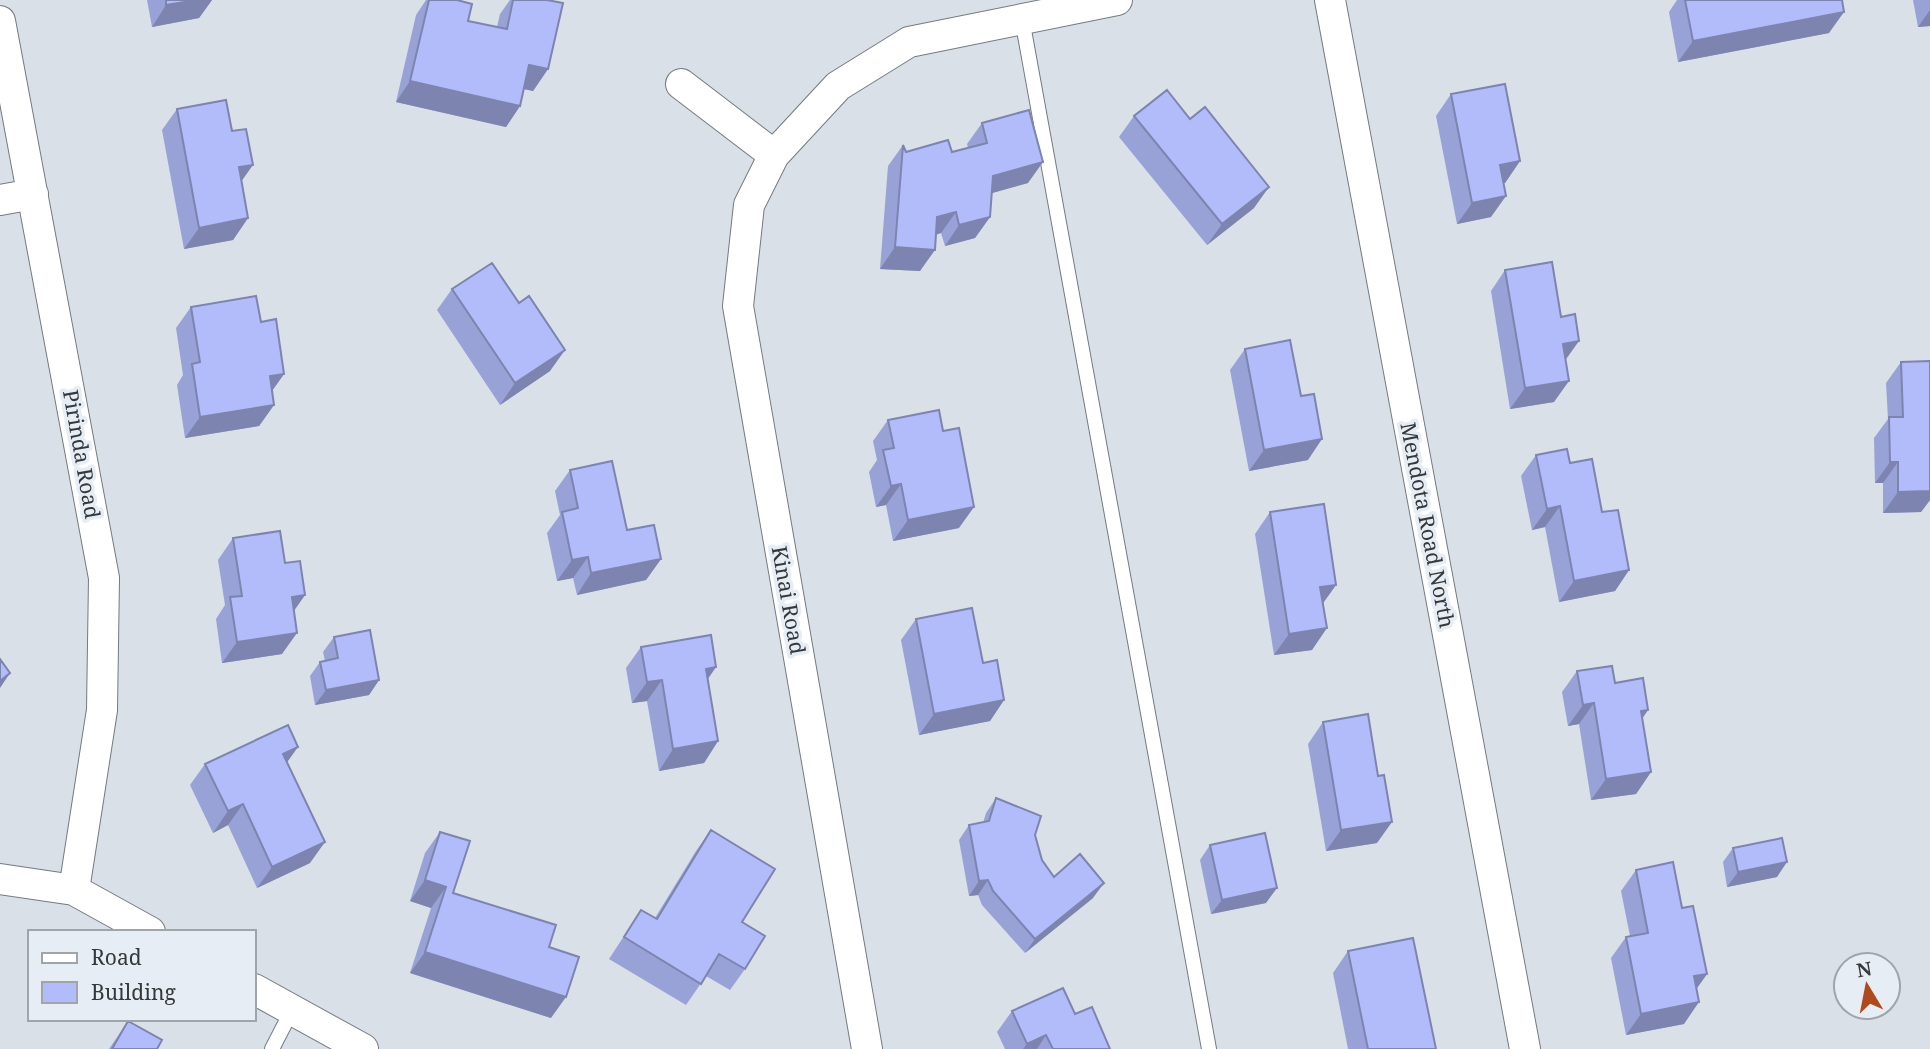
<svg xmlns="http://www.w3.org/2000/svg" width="1930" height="1049" viewBox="0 0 1930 1049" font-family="'Noto Serif',serif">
  <rect width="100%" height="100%" fill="#d9e0e7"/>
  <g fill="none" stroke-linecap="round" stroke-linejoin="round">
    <defs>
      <path id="lane" d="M1022,19L1209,1049
        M272,1049L292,1010"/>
      <path id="street" d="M1330,0L1525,1049
        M0,21L104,578L102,710L74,890
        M681,84L774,155
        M0,200L33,194
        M0,879L74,890L150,932
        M254,989L363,1049
        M867,1049L738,306L749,205L774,155L838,86L909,42L1117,0"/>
    </defs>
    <!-- lane casing -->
    <use href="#lane" stroke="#747a81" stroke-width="16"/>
    <!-- street casing -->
    <use href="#street" stroke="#747a81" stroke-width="32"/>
    <!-- lane -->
    <use href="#lane" stroke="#fff" stroke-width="14"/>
    <!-- street -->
    <use href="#street" stroke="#fff" stroke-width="30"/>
  </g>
  <!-- wall -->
  <path fill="#99a2d7" d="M147,0H212L199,18L152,27Z
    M426,0H457L468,21L497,27L500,14L510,0H547L548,69L533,91L524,89L520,106L506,127L396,102L416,15Z
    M1677,0H1842L1829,33L1678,62L1669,12Z
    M1913,0H1930V26L1918,27Z
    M1451,94L1520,161L1505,183H1504L1491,217L1457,224L1436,116Z
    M177,109L241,181L248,218L233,240L184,249L162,130Z
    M1134,116L1254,208L1207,245L1119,137Z
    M982,123L1028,183L992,193L990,217L975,238L945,246L941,233L936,235L920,271L880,269L888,166L903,145L906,152H952L968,148L967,144Z
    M1505,270L1566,361L1554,402L1510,409L1491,291Z
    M452,289L519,303L550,371L500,405L437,310Z
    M191,307L261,322L284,374L272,391L274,405L259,426L185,438L177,385L183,375L176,328Z
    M1245,349L1308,460L1249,471L1230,370Z
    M1930,361V500L1921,512L1883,513V483H1875L1874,438L1888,419L1886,383L1901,362Z
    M888,420L959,528L893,541L886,505L876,507L869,472L877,460L873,441Z
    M1536,455L1570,463L1602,512L1629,570L1615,591L1559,602L1545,527L1532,530L1521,476Z
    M570,470L627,530L661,559L646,580L577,595L573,578L557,581L547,533L560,515L555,491Z
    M1270,512L1336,585L1323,603L1312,650L1274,655L1255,534Z
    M233,538L285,563L305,595L294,611L282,654L222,663L216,619L225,605L218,560Z
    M916,619L983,663L1004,700L990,721L919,735L901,640Z
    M334,637L379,680L369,695L315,705L310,676L320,662L325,661L323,652Z
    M641,647L716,667L708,679L718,741L704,763L659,771L647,701L632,703L626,668Z
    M1577,671L1615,683L1648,710L1642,719L1651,772L1636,794L1591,800L1579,724L1568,726L1562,692Z
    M1323,722L1377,843L1326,851L1308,744Z
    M287,763L310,863L257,888L228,825L213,833L190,785L205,764Z
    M996,798L1035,835L1042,860L1054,877L1093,898L1025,953L982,905L978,895L969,896L959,840L969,825L983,823L986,813Z
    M711,830L742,922L745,969L730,990L706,976L686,1005L609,959L641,910L655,918L696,851Z
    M440,832L453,893L549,947L551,1018L410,973L431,908L410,901L425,853Z
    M1210,845L1266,903L1211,914L1200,860Z
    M1733,848L1777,877L1727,887L1723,862Z
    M1636,870L1682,908L1707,974L1697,988L1684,1024L1626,1035L1611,958L1626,937L1630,936L1621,891Z
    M1348,951L1436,1049H1348L1333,973Z
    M1012,1011L1075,1014L1110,1049H1005L997,1032Z
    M128,1021L157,1049H109Z"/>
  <!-- shaded-wall -->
  <path fill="#7d84af" d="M197,0H212L199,18L152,27L166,5Z
    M1930,10V26L1918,27Z
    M1844,12L1829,33L1678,62L1693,41Z
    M529,65L548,69L533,91L515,87Z
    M410,81L520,106L506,127L396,102Z
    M1520,161L1505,183L1485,187L1500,165Z
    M1043,162L1028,183L978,197L993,176Z
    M253,165L238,186L239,167Z
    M1269,187L1254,208L1207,245L1222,224Z
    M1506,196L1491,217L1457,224L1472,203Z
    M956,212L941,233L922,238L937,217Z
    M990,217L975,238L945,246L959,225Z
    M248,218L233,240L184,249L199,228Z
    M895,247L935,250L920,271L880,269Z
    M1579,341L1564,362L1563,344Z
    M565,350L550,371L500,405L515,383Z
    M284,374L269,395L270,376Z
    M1569,381L1554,402L1510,409L1525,388Z
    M274,405L259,426L185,438L200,417Z
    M1322,439L1308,460L1249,471L1264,450Z
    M1890,462H1898L1883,483H1875Z
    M901,484L886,505L876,507L891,486Z
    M1930,491V500L1921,512L1883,513L1898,492Z
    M1560,506L1545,527L1532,530L1547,509Z
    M974,507L959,528L893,541L908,520Z
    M588,557L573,578L557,581L572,560Z
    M661,559L646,580L577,595L591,573Z
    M1629,570L1615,591L1559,602L1574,581Z
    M1336,585L1321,606L1320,587Z
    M305,595L290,616L292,597Z
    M1327,628L1312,650L1274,655L1289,634Z
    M297,633L282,654L222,663L237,642Z
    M716,667L701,688L706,669Z
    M10,673L0,688V681Z
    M379,680L369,695L315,705L326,690Z
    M662,680L647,701L632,703L647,682Z
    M1004,700L990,721L919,735L934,714Z
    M1594,703L1579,724L1568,726L1583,705Z
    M1648,710L1633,731L1641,711Z
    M718,741L704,763L659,771L673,749Z
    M298,747L283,768V754Z
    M1651,772L1636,794L1591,800L1606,779Z
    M243,804L228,825L213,833L228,811Z
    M1392,822L1377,843L1326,851L1341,830Z
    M325,842L310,863L257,888L272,867Z
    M1787,862L1777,877L1727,887L1738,872Z
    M425,880L446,887L431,908L410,901Z
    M988,880L978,895L969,896L979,881Z
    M1104,883L1093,898L1025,953L1035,939Z
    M1277,888L1266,903L1211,914L1222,900Z
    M425,952L566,997L551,1018L410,973Z
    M1707,974L1692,995L1694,976Z
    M1699,1002L1684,1024L1626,1035L1641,1014Z
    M1046,1035L1037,1049H1023L1027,1044Z"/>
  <!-- building -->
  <path fill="#b2bcfa" stroke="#7d84af" stroke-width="2" d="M166,0H197L166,5Z
    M429,0H457L472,4L468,21L507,29L513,0H547L563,3L548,69L529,65L520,106L410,81Z
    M1685,0H1842L1844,12L1693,41Z
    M1505,84L1520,161L1500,165L1506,196L1472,203L1451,94Z
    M1167,90L1190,119L1205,107L1269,187L1222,224L1134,116Z
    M226,100L232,131L246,129L253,165L239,167L248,218L199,228L177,109Z
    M1029,110L1043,162L993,176L990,217L959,225L956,212L937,217L935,250L895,247L903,145L906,152L948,140L952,152L987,143L982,123Z
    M1552,262L1561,317L1575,314L1579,341L1563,344L1569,381L1525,388L1505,270Z
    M492,263L519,303L529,296L565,350L515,383L452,289Z
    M256,296L261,322L276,319L284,374L270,376L274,405L200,417L192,364L200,362L191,307Z
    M1290,340L1301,396L1314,394L1322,439L1264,450L1245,349Z
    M1930,361V491L1898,492V462H1890L1889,417H1903L1901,362Z
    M939,410L943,431L959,428L974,507L908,520L901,484L891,486L883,450L894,448L888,420Z
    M1567,449L1570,463L1592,459L1602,512L1618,510L1629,570L1574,581L1560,506L1547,509L1536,455Z
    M612,461L627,530L654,525L661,559L591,573L588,557L572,560L562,512L578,508L570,470Z
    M1324,504L1336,585L1320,587L1327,628L1289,634L1270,512Z
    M280,531L285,563L300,561L305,595L292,597L297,633L237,642L230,597L242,596L233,538Z
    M972,608L983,663L997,660L1004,700L934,714L916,619Z
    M370,630L379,680L326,690L320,662L338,658L334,637Z
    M711,635L716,667L706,669L718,741L673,749L662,680L647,682L641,647Z
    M0,659L10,673L0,681Z
    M1612,666L1615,683L1643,678L1648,710L1641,711L1651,772L1606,779L1594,703L1583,705L1577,671Z
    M1368,714L1378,776L1384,775L1392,822L1341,830L1323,722Z
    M288,725L298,747L283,754L325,842L272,867L243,804L228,811L205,764Z
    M996,798L1041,816L1035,835L1042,860L1054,877L1080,854L1104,883L1035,939L993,891L988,880L979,881L969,825L989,821Z
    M711,830L775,869L742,922L765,936L745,969L719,954L701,984L624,937L641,910L657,919Z
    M440,832L470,841L453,893L556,925L549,947L579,957L566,997L425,952L446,887L425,880Z
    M1265,833L1277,888L1222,900L1210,845Z
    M1782,838L1787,862L1738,872L1733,848Z
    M1673,862L1682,908L1693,906L1707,974L1694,976L1699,1002L1641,1014L1626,937L1648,933L1636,870Z
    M1413,938L1436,1049H1368L1348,951Z
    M1063,988L1075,1014L1092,1007L1110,1049H1053L1046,1035L1027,1044L1012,1011Z
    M128,1021L162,1040L157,1049H112Z"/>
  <g text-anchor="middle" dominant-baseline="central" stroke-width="7" stroke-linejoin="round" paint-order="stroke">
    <!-- street labels -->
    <g font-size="21" fill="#36393c" stroke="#e6edf4">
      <text transform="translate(82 454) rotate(80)">Pirinda Road</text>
      <text transform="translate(1428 525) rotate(79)">Mendota Road North</text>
      <text transform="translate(789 600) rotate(80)">Kinai Road</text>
    </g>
  </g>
  <!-- legend -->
  <rect x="28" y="930" width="228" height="91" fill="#e6edf4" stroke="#a0a5aa" stroke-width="2"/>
  <rect x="42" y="953" width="35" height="10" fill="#ffffff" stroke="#a0a5aa" stroke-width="2"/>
  <text x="91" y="965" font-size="21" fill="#36393c">Road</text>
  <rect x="42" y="982" width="35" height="21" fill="#b2bcfa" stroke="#a0a5aa" stroke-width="2"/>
  <text x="91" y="1000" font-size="21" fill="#36393c">Building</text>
  <!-- north arrow -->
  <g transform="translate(1867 986) rotate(350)"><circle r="33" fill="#e6edf4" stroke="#a0a5aa" stroke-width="2"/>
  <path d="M0-5L12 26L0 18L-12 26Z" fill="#af4a1c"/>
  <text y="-10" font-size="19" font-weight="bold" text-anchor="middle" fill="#36393c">N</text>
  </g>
</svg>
